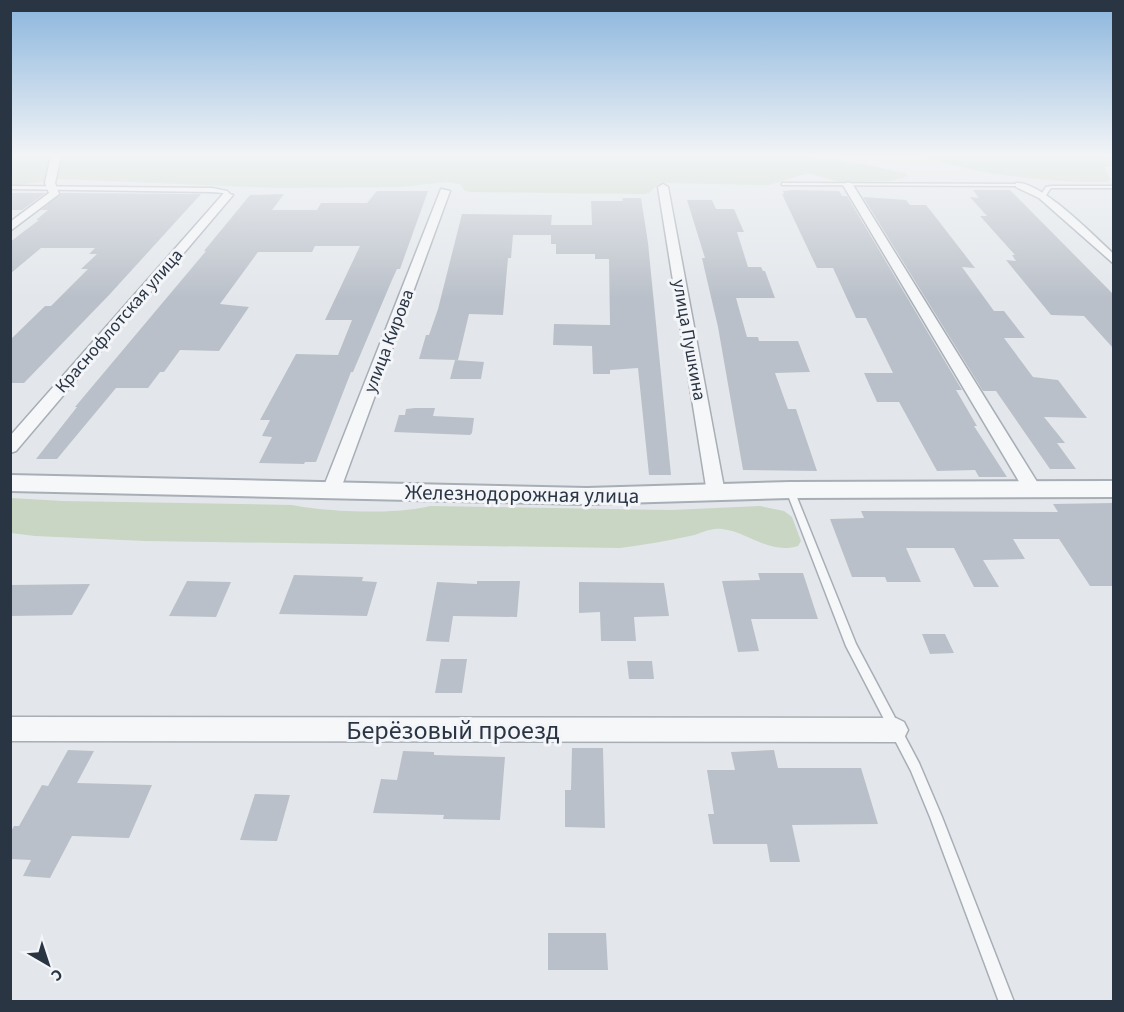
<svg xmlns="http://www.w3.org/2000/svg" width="1124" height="1012" viewBox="0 0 1124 1012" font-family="'Source Sans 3',sans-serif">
  <rect width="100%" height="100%" fill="#e3e7eb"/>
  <!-- green -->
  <path fill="#c9d6c4" d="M11,156H807L874,166L907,174L905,177L891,181L839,182L808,173L769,185L666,183L657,185L649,193L644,194L471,192L464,190L460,184L446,182L401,187L275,188L61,179L11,186Z
    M921,156H1107L1113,159L1114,165L1104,167L1110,179L1108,182C1045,183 982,175 921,156Z
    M11,498L63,501L292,505C326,512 397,515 430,506L671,510L760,506L784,511L792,517L801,541L798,546C769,555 749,532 722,529C711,527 700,534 690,536C667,541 644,545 620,548L145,541L35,536L11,533Z"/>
  <!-- building -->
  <path fill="#bac0c9" d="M792,190L839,191L842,196H847L962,390H956L977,426H974L1007,477H979L975,470L937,471L899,402H877L864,373H893L866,318H856L833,268H817L782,194H784L783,191Z
    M973,190H1010L1113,294V348L1084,316L1051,315L1006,260L1016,261L1012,255H1015L980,216H987L970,197L979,198Z
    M377,191H428L400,269H397L392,280L353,372H351L316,462H305L304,464L259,463L272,437L262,436L270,420H260L296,354L338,355L352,320H325L360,246H315L312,252H258L220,304L249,307L219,351L180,350L164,372H160L148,388H116L57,459H36L77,407H75L206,251H204L250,195L284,194L272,210H317L321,203H367Z
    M10,193H46L22,210H10Z
    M61,193L201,194L110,294L24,383H10V340L45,306H51L88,269H81L97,254H89L95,248H41L10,274V242L39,220H36L48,210H41Z
    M863,197L906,200L910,205H926L934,215L975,268L962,267L994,311H1004L1025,338H1004L1033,377L1058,380L1087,418L1044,417L1065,443H1057L1076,469H1050L996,391H983Z
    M622,198H641L648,243L671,475H649L638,368L610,370V374H593L592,346L553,345L554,324L610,325L609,259H595V254H556V244H551V235H513L511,258H508L503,315L469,314L458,360L419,359L426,335H429L438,309L462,214L552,215L551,225H592L591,201H623Z
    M687,200H712L716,209H734L744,232H737L748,267H761L763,271H765L775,298H736L747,337H758L759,341H798L810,372L775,373L788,409H796L817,471L743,470L718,327L704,267L702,258H705Z
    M455,360L484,362L481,379H450Z
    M415,408H435L433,416L474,418L472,433L470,435L394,432L399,415H405L406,409Z
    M1113,503V586H1090L1059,539H1013L1025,559L983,560L999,587H974L954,548H906L921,582H887L885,577H852L830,519L864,518L861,511L1058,512L1053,504Z
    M758,573H803L818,619H751L759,651L738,652L722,581L760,580Z
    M294,575L363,577L362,581L377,582L367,616L279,614Z
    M187,581L231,582L216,617L169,616Z
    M477,581H520L517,617L453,616L449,642L426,641L437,582L477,584Z
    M579,582L664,583L669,616L634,617L636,641H601L600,612L579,613Z
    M90,584L72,615L10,616V585Z
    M922,634H945L954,653L930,654Z
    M441,659H467L462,693H435Z
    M627,661H652L654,679H629Z
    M572,748H603L605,828L565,827V790H571Z
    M68,750L94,751L77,783L152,785L129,838L72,836L50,878L23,876L31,860L10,859V833L14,826H19L42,785L48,786Z
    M774,750L778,768H861L878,824L792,825L800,862H770L767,844H713L708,814H714L707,770H735L731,752Z
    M403,751L434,752V755L505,757L500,820L443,819L444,815L373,813L381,779L397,780Z
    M255,794L290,795L277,841L240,840Z
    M548,933H606L608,970H548Z"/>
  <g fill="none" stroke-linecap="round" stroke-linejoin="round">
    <defs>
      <path id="service" d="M782,183L1020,184L1022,185L1020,186L784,185H782Z
        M10,186L212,188L227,191L231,195L228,197L223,193L212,192L10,189Z
        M1052,186H1114V188H1052L1050,189L1045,197H1041L1040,196L1046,187Z
        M790,487L794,490L856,644L919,763L942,817L1014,1002H999L930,817L911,771L846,646L786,490Z"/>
      <path id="minor" d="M51,156H61L55,183L59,194L10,231V222L49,193L45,183Z
        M848,182L853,185L1039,485L1042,490L1039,495L1033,496L1027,495L843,185Z
        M1016,183C1040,180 1095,237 1114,254V264L1039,198L1016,187Z
        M663,184L668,187L725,493L722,498L716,500L710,498L707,493L658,187Z
        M441,189L450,191L340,491L337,496L331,498L325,496L322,491Z
        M224,193L233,195L16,451L10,453V436Z
        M10,717L896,718L904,722L908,730L904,738L896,742L10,741Z"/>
      <path id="tertiary" d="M10,475L587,488L790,482L1114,481V497L790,498L587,504L10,491Z"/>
    </defs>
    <!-- service casing -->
    <use href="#service" stroke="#a8aeb6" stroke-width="3"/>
    <!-- minor casing -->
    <use href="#minor" stroke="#a8aeb6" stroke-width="3"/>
    <!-- tertiary casing -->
    <use href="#tertiary" stroke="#a8aeb6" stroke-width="4"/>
    <!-- service -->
    <use href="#service" fill="#f6f7f9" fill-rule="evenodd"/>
    <!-- minor -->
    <use href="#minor" fill="#f6f7f9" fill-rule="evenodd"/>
    <!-- tertiary -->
    <use href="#tertiary" fill="#f6f7f9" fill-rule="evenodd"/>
  </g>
  <!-- sky -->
  <linearGradient id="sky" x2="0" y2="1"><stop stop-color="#8ab5dd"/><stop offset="0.52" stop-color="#f2f4f6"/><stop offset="1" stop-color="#f2f4f6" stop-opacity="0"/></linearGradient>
  <rect width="1124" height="298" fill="url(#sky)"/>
  <g text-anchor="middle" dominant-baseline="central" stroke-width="6" stroke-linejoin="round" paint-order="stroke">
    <!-- far-street labels -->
    <g font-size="18" fill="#2a3544" stroke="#f3f5f8">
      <text transform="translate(119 321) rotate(-49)">Краснофлотская улица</text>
      <text transform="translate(689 340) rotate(80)">улица Пушкина</text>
      <text transform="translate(389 341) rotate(-69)">улица Кирова</text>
    </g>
    <!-- street labels -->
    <g font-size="21" fill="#2a3544" stroke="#f3f5f8">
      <text transform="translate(522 494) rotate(1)">Железнодорожная улица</text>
    </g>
    <!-- near-street labels -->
    <g font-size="26" fill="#2a3544" stroke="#f3f5f8">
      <text x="453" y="730">Берёзовый проезд</text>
    </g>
  </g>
  <!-- border -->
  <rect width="1124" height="1012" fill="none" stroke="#2a3544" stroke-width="24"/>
  <!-- north arrow -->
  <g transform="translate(48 964) rotate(141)" stroke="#f3f5f8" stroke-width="4.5" paint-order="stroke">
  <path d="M0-4.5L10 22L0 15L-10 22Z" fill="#2a3544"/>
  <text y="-9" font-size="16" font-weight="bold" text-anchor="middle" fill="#2a3544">С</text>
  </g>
</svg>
